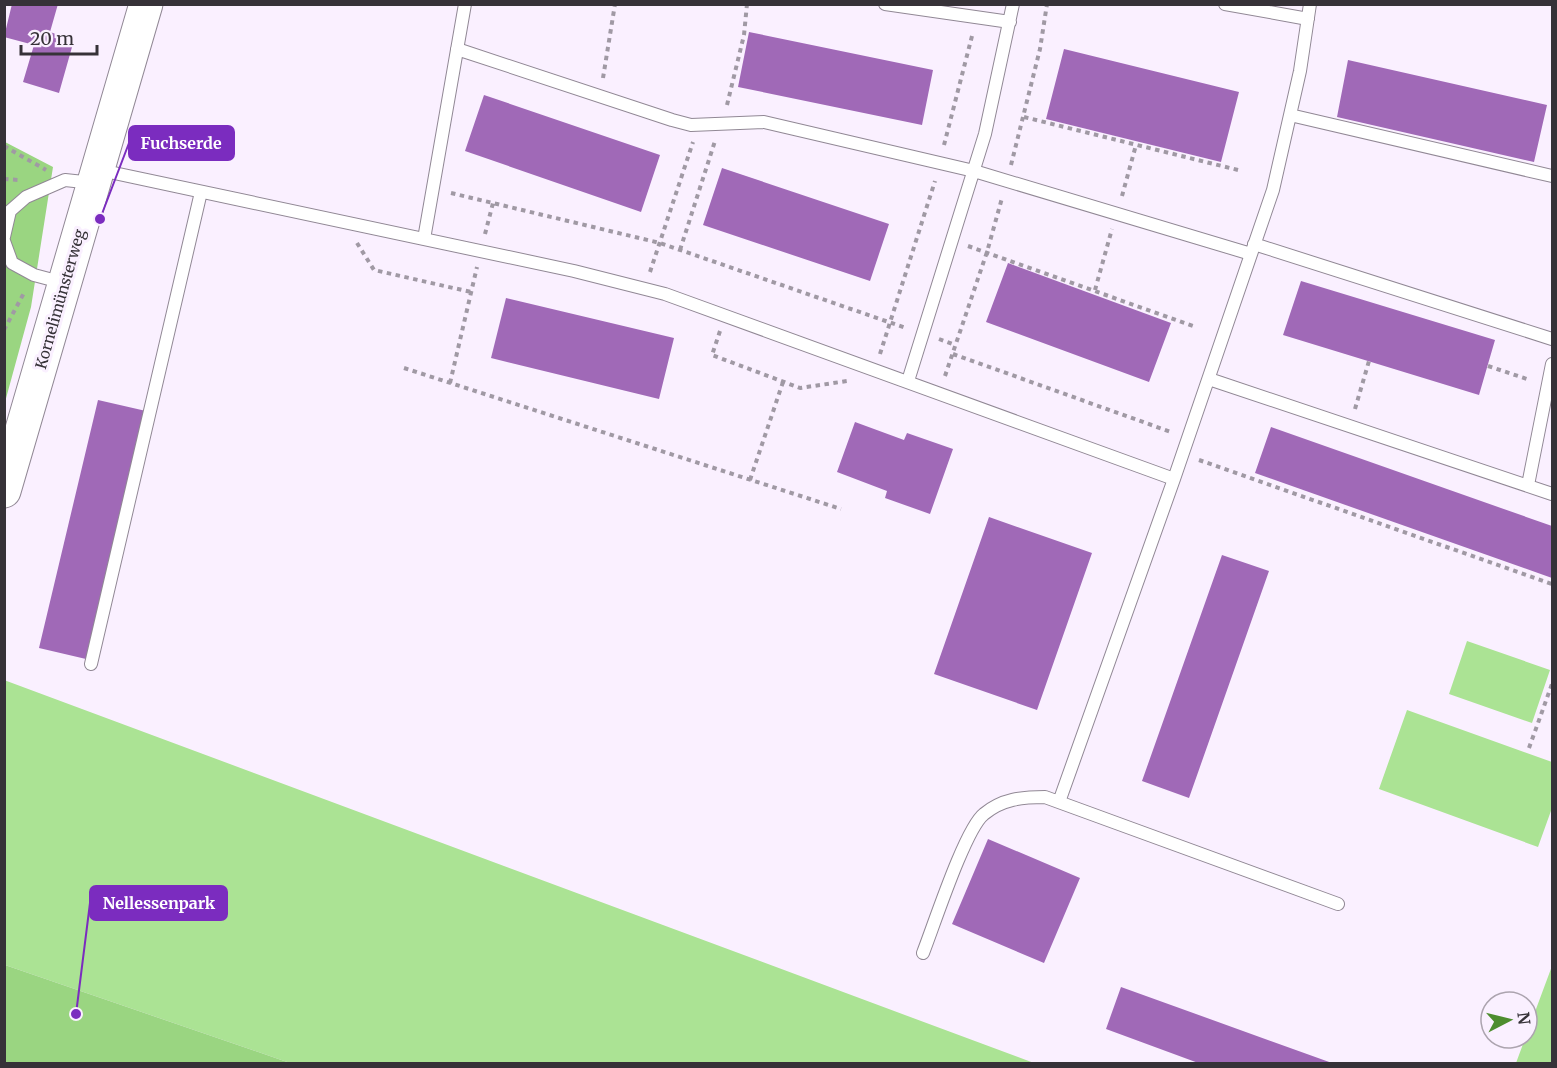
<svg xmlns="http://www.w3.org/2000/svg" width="1557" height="1068" viewBox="0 0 1557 1068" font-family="Merriweather,serif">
  <rect width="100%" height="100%" fill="#faf0ff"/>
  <!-- green -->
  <path fill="#abe394" d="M1467,641L1550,670L1532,723L1449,694Z
    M4,680L1034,1063H290L5,965Z
    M1407,710L1552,762V808L1538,847L1379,789Z
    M1552,966V1063H1516Z"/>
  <!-- forest -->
  <path fill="#9ad581" d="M5,142L53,167L31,307L5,402Z
    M5,965L290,1063H5Z"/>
  <!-- building -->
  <path fill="#a069b7" d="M12,4H58L50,32L74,40L59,93L23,82L34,45L4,37Z
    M749,32L933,70L922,125L738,87Z
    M1064,49L1239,92L1221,162L1046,119Z
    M1348,60L1547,105L1534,162L1337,117Z
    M484,95L660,155L641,212L465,151Z
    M722,168L889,224L870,281L703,225Z
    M1008,263L1171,323L1149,382L986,322Z
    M1301,281L1495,340L1479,395L1283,335Z
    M506,298L674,338L659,399L491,358Z
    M98,400L146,411L86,659L39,648Z
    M855,422L904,440L907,433L953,449L930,514L885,498L887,491L837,472Z
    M1271,427L1552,526V578L1255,473Z
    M989,517L1092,553L1037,710L934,674Z
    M1222,555L1269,571L1189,798L1142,781Z
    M988,839L1080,878L1044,963L952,924Z
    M1121,987L1332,1063V1064H1201L1106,1029Z"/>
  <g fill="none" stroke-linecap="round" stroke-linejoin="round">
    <defs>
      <path id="lane" d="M885,4L1010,22
        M1225,4L1308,19
        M457,49L672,120L691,125L764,122L974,171L1251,254
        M1290,115L1552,176
        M100,170L574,271L665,294L1174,479
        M4,237L10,211L26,197L65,180L93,183
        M424,239L465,4
        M4,241L12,263L34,275L64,283
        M1254,244L1552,339
        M1209,379L1552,494
        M908,381L985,134L1013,4
        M1528,485L1552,364
        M91,664L201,192
        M1059,802L1174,479L1273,190L1300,71L1310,4
        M923,953C934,925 965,829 984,814C1002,799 1022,797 1045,797L1338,904"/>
      <path id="secondary" d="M4,491L146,4"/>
    </defs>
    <!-- lane casing -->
    <use href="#lane" stroke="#918895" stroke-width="14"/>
    <!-- secondary casing -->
    <use href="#secondary" stroke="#918895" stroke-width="35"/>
    <!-- path -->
    <path stroke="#a099a4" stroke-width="4" stroke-dasharray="4.5 4.5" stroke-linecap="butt" d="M603,78L615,4
      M727,105L744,35L747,4
      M1024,117L1238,170
      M944,145L972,36
      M4,146L46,170
      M1011,165L1040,49L1047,4
      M4,179L19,180
      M451,193L660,243L906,328
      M1122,196L1136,145
      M485,234L493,203
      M357,243L374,270L471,292
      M968,246L1193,326
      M680,250L715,141
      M650,272L693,142
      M1095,290L1112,229
      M4,330L25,291
      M720,331L712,355L800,388L847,381
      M939,339L955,345
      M880,354L935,181
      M953,354L1171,432
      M1488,366L1530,380
      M404,368L841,509
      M945,376L987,252L1002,198
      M450,383L477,267
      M1355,409L1369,361
      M1199,460L1552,584
      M750,480L783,382
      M1529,748L1552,684"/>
    <!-- lane -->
    <use href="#lane" stroke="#fff" stroke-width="12"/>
    <!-- secondary -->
    <use href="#secondary" stroke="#fff" stroke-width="33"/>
  </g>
  <g text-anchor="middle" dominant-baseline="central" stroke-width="6" stroke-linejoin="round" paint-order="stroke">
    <!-- street labels -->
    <g font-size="15" fill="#363238" stroke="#faf0ff">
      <text transform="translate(60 299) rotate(-74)">Kornelimünsterweg</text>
    </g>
  </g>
  <!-- callouts -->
  <path fill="none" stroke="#7b2cbf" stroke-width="2" d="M100 219L129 143M76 1014L90 903"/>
  <g fill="#7b2cbf" stroke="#faf0ff" stroke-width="2">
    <circle cx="100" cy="219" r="6"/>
    <circle cx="76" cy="1014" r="6"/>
  </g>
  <g fill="#7b2cbf" stroke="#7b2cbf" stroke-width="2">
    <rect x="129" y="126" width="105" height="34" rx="6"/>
    <rect x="90" y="886" width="137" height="34" rx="6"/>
  </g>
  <g font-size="16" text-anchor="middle" font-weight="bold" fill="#fff">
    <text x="181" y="149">Fuchserde</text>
    <text x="159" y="909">Nellessenpark</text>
  </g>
  <!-- border -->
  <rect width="1557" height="1068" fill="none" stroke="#363238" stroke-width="12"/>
  <!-- north arrow -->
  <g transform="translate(1509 1020) rotate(83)"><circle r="28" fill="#faf0ff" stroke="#aca4af" stroke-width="1.5"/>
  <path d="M0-4.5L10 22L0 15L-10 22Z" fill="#4d8d2e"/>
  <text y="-9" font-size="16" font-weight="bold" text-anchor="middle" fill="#363238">N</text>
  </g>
  <!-- scale -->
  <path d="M21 45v9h76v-9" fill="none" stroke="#363238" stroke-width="3"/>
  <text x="30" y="45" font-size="18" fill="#363238" stroke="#faf0ff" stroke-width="4.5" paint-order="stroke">20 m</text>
</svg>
